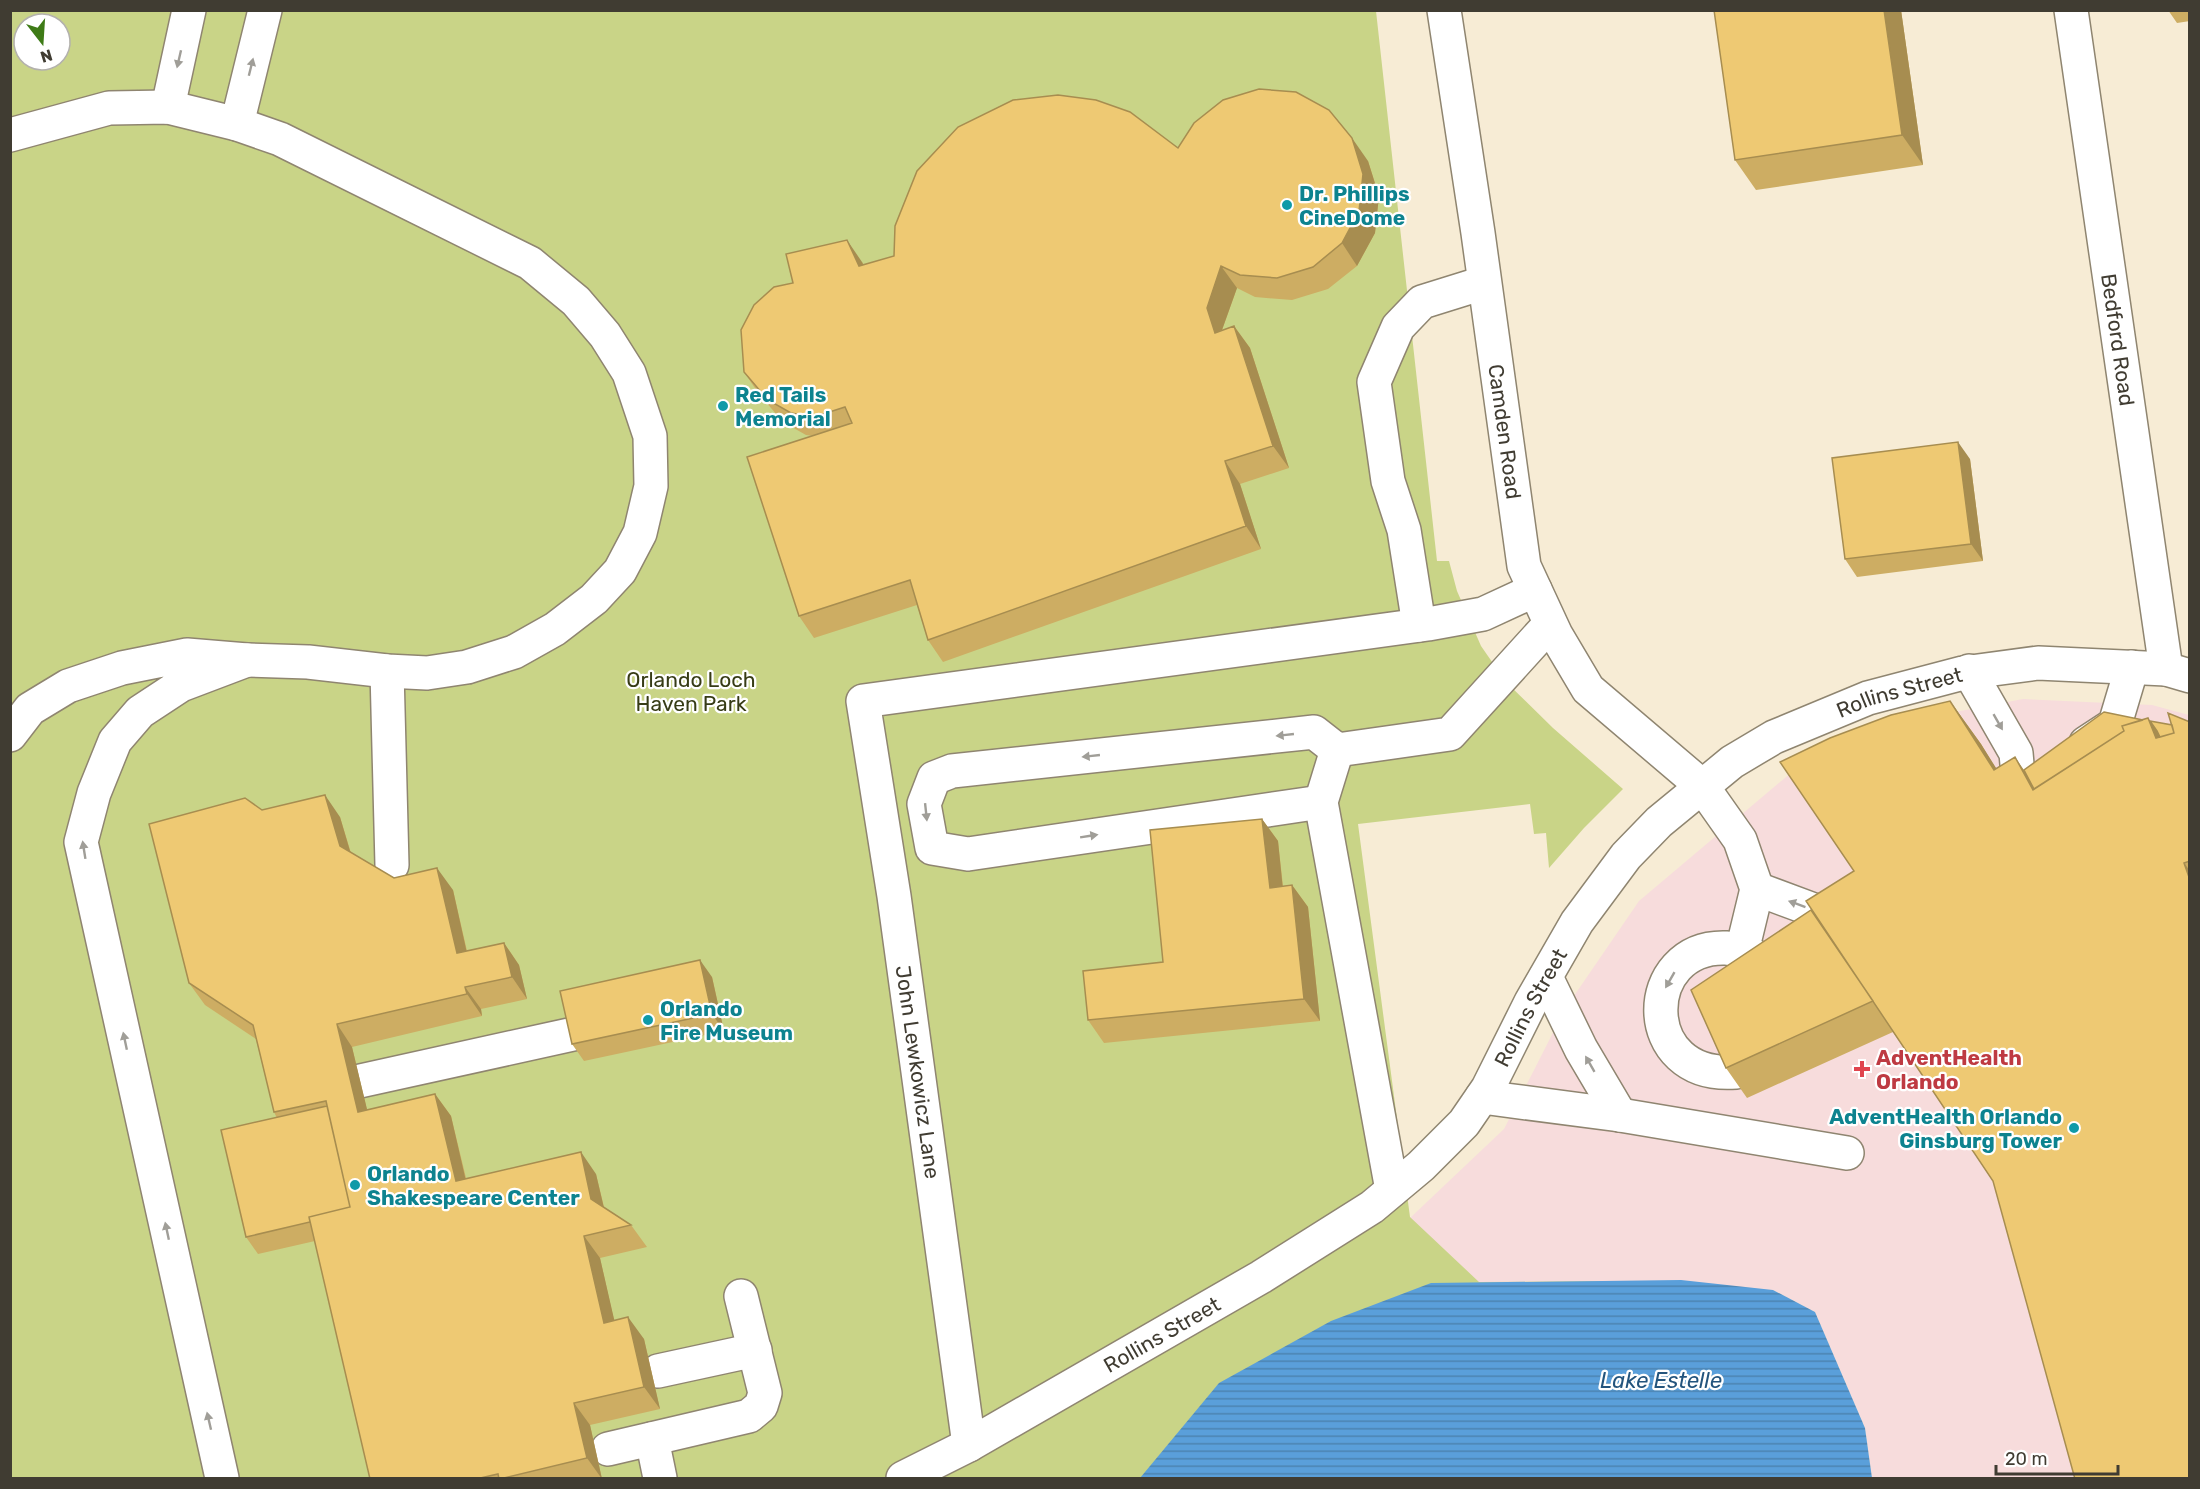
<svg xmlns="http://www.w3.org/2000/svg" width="2200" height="1489" viewBox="0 0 2200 1489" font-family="Rubik,sans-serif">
  <defs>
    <pattern id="water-rules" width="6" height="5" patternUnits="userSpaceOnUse" patternTransform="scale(1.5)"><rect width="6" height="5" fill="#5a9fda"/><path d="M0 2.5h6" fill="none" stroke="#4c83b1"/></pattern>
  </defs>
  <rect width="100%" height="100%" fill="#f7ecd5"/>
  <!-- medical -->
  <path fill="#f7dcdc" d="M2023,699L2152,705L2189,715V1478H1872L1865,1428L1815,1312L1773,1290L1474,1283L1410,1218L1504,1129L1565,1009L1639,901L1792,772L1882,726Z"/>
  <!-- park -->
  <path fill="#c9d487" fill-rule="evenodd" d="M10,11H1376L1437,561H1449L1457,591L1481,646L1506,682L1553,728L1623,789L1584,828L1549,868L1546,833L1534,834L1530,804L1358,824L1410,1217L1479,1282L1609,1281L1260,1478H11ZM24,24H60V60H24Z"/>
  <!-- water -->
  <path fill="url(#water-rules)" d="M1681,1280L1773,1290L1815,1312L1865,1428L1872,1478H1140L1219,1383L1331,1321L1431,1283Z"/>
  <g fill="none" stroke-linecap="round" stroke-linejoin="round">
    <defs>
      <g id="minor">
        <path id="s1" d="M1444,10L1478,233L1524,566L1556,635L1588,689L1702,786L1740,840L1757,889L1742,951"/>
        <path id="s2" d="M2071,10L2166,669"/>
        <path d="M168,107L189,10"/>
        <path d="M237,124L265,10"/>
        <path d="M10,135L109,108L168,107L237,124L280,139L530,263L576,301L605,335L629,373L650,436L651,486L640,533L620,571L594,599L555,629L514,652L467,667L427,673L387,671L308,662L247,660"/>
        <path d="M1419,625L1404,530L1388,481L1374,382L1398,327L1422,302L1483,283"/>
        <path d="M387,671L392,865"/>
        <path d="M1969,671L2016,753L2019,787"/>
        <path d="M10,735L30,709L68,686L122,668L187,655L247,660L181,685L140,712L115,741L94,793L81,842L222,1478"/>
        <path d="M2086,743L2115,724L2132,667"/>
        <path d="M1337,750L1321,802L1392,1190"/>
        <path d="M1321,802L968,854L932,848L924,804L934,778L952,771L1314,732L1337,750L1450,734L1550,624"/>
        <path d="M1757,889L1827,915L1850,899"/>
        <path d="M1546,977L1581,1049L1620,1115"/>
        <path d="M1736,1072C1636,1080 1639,945 1726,948C1738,949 1750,952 1760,960"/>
        <path d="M360,1081L578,1033"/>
        <path d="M1482,1097L1620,1115L1847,1153"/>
        <path d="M658,1371L755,1350"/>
        <path d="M652,1439L660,1478"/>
        <path d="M969,1445L894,896L863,701L1428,624L1483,614L1535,590"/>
        <path d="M608,1449L749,1416L761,1406L765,1393L741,1296"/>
        <path id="s3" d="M903,1478L969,1445L1261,1277L1372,1207L1421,1166L1464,1123L1488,1088L1531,1002L1577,922L1626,856L1659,822L1732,762L1774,737L1868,698L1963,673L2038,663L2166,669L2190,676"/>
      </g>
    </defs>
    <!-- minor casing -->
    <use href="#minor" stroke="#8f8570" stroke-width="36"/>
    <!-- minor -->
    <use href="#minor" stroke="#fff" stroke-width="33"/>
  </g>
  <!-- wall -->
  <path fill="#cdad63" d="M1714,10H1901L1923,165L1756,190L1735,160Z
    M2168,10H2190V21L2177,23Z
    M1178,148L1368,161L1379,196L1375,233L1357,266L1328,289L1292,300L1255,297L1237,288L1222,330L1234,326L1250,348L1289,468L1240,484L1261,549L943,662L928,640L917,605L814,638L799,616L813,436L806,435L783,422L759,394L744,372L793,283L862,262L864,265L894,256Z
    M1970,459L1983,561L1857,577L1845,559Z
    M1950,701L1981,744L1996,769L2024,770L2148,718L2150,721L2172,726L2190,722V1479L1993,1181L1893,1032L1747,1098L1726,1068L1811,910L1854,871Z
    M262,810L340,817L351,853L394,878L453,890L467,951L504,943L519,965L527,999L481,1009L482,1016L352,1047L367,1110L435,1094L451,1116L466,1178L596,1174L604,1207L631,1225L647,1247L600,1258L614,1320L644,1339L660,1409L590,1425L602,1479H370L315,1241L258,1254L246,1237L277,1118L274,1112L256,1039L205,1005L189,983Z
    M1262,819L1278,841L1283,886L1292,885L1308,907L1320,1021L1104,1043L1088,1020L1163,962Z
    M712,977L724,1031L584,1061L572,1044Z"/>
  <!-- shaded-wall -->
  <path fill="#a78d50" d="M1884,10H1901L1923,165L1902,135Z
    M1352,138L1368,161L1379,196L1375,233L1357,266L1342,243Z
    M847,240L862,262L874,288L859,266Z
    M1221,266L1237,288L1222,330L1215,333L1207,308Z
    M1234,326L1250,348L1289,468L1273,446Z
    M1958,442L1970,459L1983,561L1971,544Z
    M1225,461L1240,484L1261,549L1246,526Z
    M1950,701L1981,744L2025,814L1994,770Z
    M2148,718L2170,750L2156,738Z
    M2015,757L2045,801L2033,790Z
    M325,795L340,817L355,868L340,846Z
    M1262,819L1278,841L1285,910L1270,888Z
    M2184,863L2190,871V880Z
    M437,868L453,890L472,976L457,953Z
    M1292,885L1308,907L1320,1021L1304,999Z
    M504,943L519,965L527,999L512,977Z
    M700,960L712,977L724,1031L712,1014Z
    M465,987L481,1009L482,1016L467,994Z
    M337,1024L352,1047L373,1134L358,1112Z
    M435,1094L451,1116L471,1203L456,1181Z
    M581,1152L596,1174L607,1221L591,1199Z
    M584,1236L600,1258L620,1345L604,1323Z
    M628,1317L644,1339L660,1409L644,1387Z
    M574,1403L590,1425L602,1479L587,1458Z"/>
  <!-- building -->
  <path fill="#eec973" stroke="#a78d50" stroke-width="1.5" d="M1714,10H1884L1902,135L1735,160Z
    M1259,89L1296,92L1329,110L1352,138L1363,174L1359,211L1342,243L1313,267L1277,278L1240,275L1221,266L1207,308L1215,333L1234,326L1273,446L1225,461L1246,526L928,640L910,580L799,616L747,457L852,423L845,407L814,417L791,413L768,400L744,372L741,330L754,305L774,287L793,283L786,254L847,240L859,266L894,256L895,226L917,171L958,127L1013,100L1058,95L1096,100L1130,112L1178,148L1194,123L1223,100Z
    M1958,442L1971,544L1845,559L1832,458Z
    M1950,701L1994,770L2015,757L2033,790L2124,731L2122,726L2148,718L2156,738L2174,733L2168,713L2190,722V861L2184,863L2190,880V1479H2075L1993,1181L1806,901L1854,871L1780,762L1830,738L1891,715Z
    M2104,712L2143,720L2122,726L2124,731L2034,789L2024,770Z
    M2150,721L2172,725L2174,733L2160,737L2157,731Z
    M325,795L340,846L394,878L437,868L457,953L504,943L512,977L465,987L467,994L337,1024L358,1112L435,1094L456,1181L581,1152L591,1199L631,1225L584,1236L604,1323L628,1317L644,1387L574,1403L587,1458L500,1479H499L498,1474L476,1479H370L309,1217L350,1207L326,1101L274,1112L253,1025L189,983L149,824L245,798L262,810Z
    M1262,819L1270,888L1292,885L1304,999L1088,1020L1083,971L1163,962L1150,830Z
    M1811,910L1873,1001L1726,1068L1691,990Z
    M700,960L712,1014L572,1044L560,991Z
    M327,1106L350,1207L309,1217L310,1222L246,1237L221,1130Z"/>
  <!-- one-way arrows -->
  <defs><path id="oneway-solid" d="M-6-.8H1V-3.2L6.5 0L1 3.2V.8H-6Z" transform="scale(1.5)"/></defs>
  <g fill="#a09e98">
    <use href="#oneway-solid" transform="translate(179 59) rotate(103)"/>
    <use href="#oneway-solid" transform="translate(251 67) rotate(-76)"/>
    <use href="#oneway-solid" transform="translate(1998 722) rotate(60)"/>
    <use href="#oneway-solid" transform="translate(1285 735) rotate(174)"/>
    <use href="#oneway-solid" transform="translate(1091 756) rotate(174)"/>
    <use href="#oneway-solid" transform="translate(926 812) rotate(84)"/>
    <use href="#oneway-solid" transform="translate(1089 836) rotate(-9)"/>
    <use href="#oneway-solid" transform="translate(84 850) rotate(-99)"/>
    <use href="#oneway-solid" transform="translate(1797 904) rotate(-160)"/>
    <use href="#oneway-solid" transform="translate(1670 980) rotate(120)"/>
    <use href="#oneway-solid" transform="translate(125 1041) rotate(-102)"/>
    <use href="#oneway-solid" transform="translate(1590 1064) rotate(-120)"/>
    <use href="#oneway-solid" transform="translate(167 1231) rotate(-102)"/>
    <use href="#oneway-solid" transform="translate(209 1421) rotate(-103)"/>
  </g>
  <!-- markers -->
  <g fill="#0f9aa8" stroke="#fff" stroke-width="2">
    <circle cx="1287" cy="205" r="6"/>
    <circle cx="723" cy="406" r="6"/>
    <circle cx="648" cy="1020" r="6"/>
    <circle cx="2074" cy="1128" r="6"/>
    <circle cx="355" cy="1185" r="6"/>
  </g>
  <path fill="#e0444e" stroke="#fff" stroke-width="2" d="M1859 1060h6v6h6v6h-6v6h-6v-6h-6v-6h6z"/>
  <g text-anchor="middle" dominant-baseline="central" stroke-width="4.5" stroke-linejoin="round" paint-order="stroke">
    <!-- culture labels -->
    <g font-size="21" font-weight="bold" fill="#0d838f" stroke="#fff" text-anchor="start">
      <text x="1299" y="193">Dr. Phillips<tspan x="1299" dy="24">CineDome</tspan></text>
      <text x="735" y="394">Red Tails<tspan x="735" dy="24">Memorial</tspan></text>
      <text x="660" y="1008">Orlando<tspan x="660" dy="24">Fire Museum</tspan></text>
      <text x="2062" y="1116" text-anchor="end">AdventHealth Orlando<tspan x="2062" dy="24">Ginsburg Tower</tspan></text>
      <text x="367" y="1173">Orlando<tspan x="367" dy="24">Shakespeare Center</tspan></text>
    </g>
    <!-- street labels -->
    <g font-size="21" fill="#403c32" stroke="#fff">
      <text stroke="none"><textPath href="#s2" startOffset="333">Bedford Road</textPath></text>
      <text stroke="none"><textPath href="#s1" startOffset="426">Camden Road</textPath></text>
      <text stroke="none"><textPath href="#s3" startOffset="1304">Rollins Street</textPath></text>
      <text stroke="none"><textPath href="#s3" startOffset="800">Rollins Street</textPath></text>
      <text transform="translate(918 1072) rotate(82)">John Lewkowicz Lane</text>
      <text stroke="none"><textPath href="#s3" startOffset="296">Rollins Street</textPath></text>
    </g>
    <!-- park labels -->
    <g font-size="21" fill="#373c16" stroke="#fff">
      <text x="691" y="679">Orlando Loch<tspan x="691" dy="24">Haven Park</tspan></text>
    </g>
    <!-- health labels -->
    <g font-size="21" font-weight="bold" fill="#be3a42" stroke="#fff" text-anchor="start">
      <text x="1876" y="1057">AdventHealth<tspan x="1876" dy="24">Orlando</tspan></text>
    </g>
    <!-- water labels -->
    <g font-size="22" font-style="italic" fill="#23547d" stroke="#fff">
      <text x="1661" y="1380">Lake Estelle</text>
    </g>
  </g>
  <!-- border -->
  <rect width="2200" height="1489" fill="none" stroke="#403c32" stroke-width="24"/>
  <!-- north arrow -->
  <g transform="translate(42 42) rotate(163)"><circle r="28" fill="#ffffff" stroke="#b3b1ad" stroke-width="1.5"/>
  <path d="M0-4.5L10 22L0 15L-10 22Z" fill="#3e7b17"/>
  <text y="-9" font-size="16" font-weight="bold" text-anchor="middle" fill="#403c32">N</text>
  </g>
  <!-- scale -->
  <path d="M1996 1465v9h122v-9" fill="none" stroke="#403c32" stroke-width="3"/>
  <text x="2005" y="1465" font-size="18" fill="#403c32" stroke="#ffffff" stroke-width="4.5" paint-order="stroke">20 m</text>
</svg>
